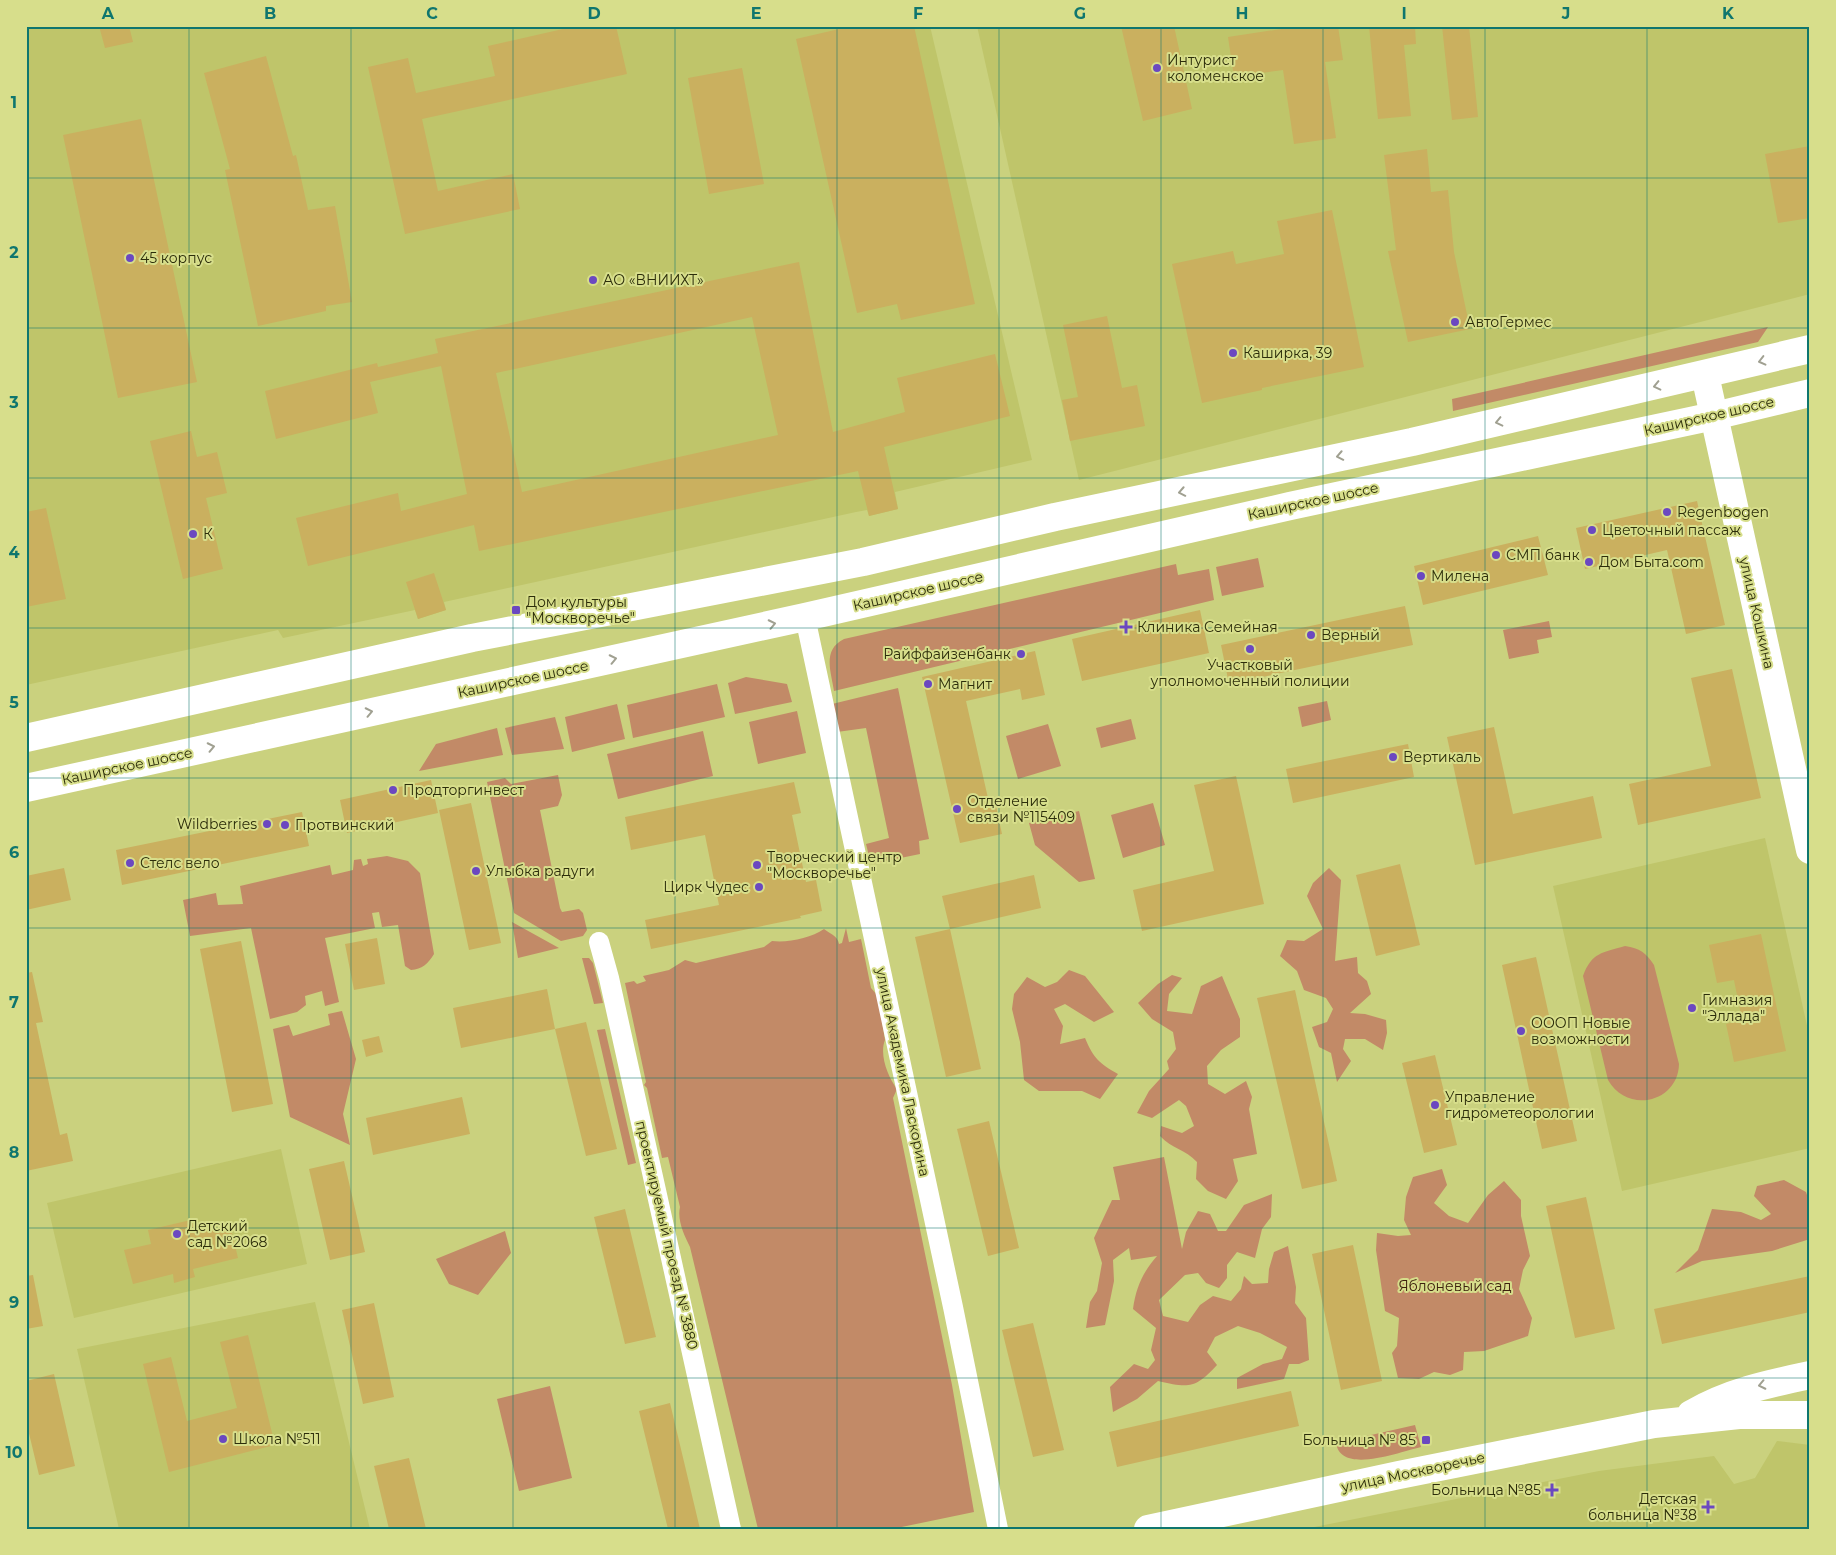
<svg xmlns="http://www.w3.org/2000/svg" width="1836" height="1555" viewBox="0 0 1836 1555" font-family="Montserrat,sans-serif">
  <rect width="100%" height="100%" fill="#cad17e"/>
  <!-- built -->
  <path fill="#bfc56a" d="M26,26H930L1032,460L895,492L898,509L869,516L867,510L856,512L444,602L446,610L418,619L415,610L283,638L278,630L26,685Z
    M977,26H1810V294L1079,480Z
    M1765,838L1810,1039V1148L1622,1191L1553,886Z
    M281,1149L307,1264L74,1318L47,1203Z
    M315,1302L370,1529H119L77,1349Z
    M1777,1441L1810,1445V1529H1304L1599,1471L1714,1456L1734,1484L1755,1478Z"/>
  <!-- green -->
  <path fill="#c28a67" d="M1768,327L1758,342L1453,411L1452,399Z
    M1258,558L1264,587L1222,596L1216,567Z
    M1176,564L1178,575L1209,569L1214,600L834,691C831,671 822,650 844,639Z
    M1549,621L1552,637L1537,640L1539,653L1509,659L1503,630Z
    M746,677L787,684L792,702L735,714L728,683Z
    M717,684L725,717L633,738L627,705Z
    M898,688L929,839L919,841L920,854L871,864L866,844L889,838L866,728L837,732L832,704Z
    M1327,701L1331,720L1302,727L1298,707Z
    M617,704L625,739L572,752L565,717Z
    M797,711L806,753L758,764L749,722Z
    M555,717L564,749L512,755L505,728Z
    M1131,719L1136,739L1101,748L1096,728Z
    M1048,724L1061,766L1018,779L1006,736Z
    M497,728L503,755L419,771L436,744Z
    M703,731L713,776L618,799L607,754Z
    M558,775L562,795L558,806L540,810L560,908L562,912L579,909L583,913L587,930L583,936L561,941L514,913L487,782L505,778L511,784Z
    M1153,803L1165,845L1123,858L1111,815Z
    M1079,811L1095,879L1079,882L1035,845L1029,823Z
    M387,856L408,861L420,873L434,954C428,964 422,969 411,970L405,966L398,925L382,927L379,912L372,913L375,928L325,938L339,1002L325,1006L322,991L305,996L306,1005L297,1012L270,1019L251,928L190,936L183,900L216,893L218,905L243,904L240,886L330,865L332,875L353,870L354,860L361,859L363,866L368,864L367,859Z
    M1329,868L1341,880L1335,961L1357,957L1358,973L1367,981L1371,994L1350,1013L1365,1014L1386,1020L1387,1033L1383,1050L1365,1039H1345L1343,1049L1351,1061L1337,1082L1331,1053L1319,1047L1312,1027L1327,1022L1333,1009L1326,998L1304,990L1297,971L1280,956L1287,940L1304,941L1323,929L1307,896L1313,883Z
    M512,922L559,948L518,958Z
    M846,928L849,942L861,939L871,988L878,996L885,1040C879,1055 888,1077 897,1089L893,1098L952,1385L974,1512L892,1529H758L690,1247C684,1235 677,1220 680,1207L668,1157L662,1158L647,1088L644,1085L646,1082L625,983L634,981L637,984L646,981L643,976L669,970L685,960L696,963L764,947L772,941C788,943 811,938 824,929C829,933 838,936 839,944L842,943Z
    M1625,946C1640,948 1646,953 1654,965L1679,1064C1678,1103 1627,1114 1608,1080L1583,976C1592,952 1602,953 1625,946Z
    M582,958H589L593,963L603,1003L594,1004Z
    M1069,970L1085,976L1114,1012L1094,1022L1065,1004L1054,1009L1063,1026L1060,1044L1085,1038C1094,1059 1099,1063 1118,1074L1100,1099L1082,1091H1039L1024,1080L1020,1042L1012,1009L1014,994L1027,977L1045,987L1057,982Z
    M1172,975L1182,978L1169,994L1167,1011L1192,1014L1201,986L1222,976L1240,1019V1037L1221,1050L1207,1066L1208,1084L1225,1094L1246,1081L1252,1097L1249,1109L1257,1154L1233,1159L1238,1181L1226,1199L1208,1191L1196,1179L1197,1162C1185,1149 1172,1149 1160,1136L1161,1126L1182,1133L1194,1126L1186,1106L1179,1100L1152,1118L1137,1113L1149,1091L1169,1069L1167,1061L1176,1049L1173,1032L1152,1019L1138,1003L1158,984Z
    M342,1011L356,1059L343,1114L350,1145L290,1117L273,1029L289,1025L293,1036L330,1025L328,1014Z
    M605,1029L636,1163L628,1165L597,1030Z
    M1164,1157L1182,1249L1186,1232L1198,1211L1210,1214L1218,1231H1226L1244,1205L1272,1194L1271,1217L1262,1229L1255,1258L1237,1252L1227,1265V1278L1219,1288L1206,1283L1198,1273L1185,1275L1159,1300L1163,1316L1188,1322L1200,1305L1213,1296L1231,1301L1241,1289L1244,1276L1252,1284L1268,1283L1269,1269L1274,1252L1288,1246L1296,1287L1295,1303L1306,1318L1309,1360L1299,1364H1289L1284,1379L1237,1389V1378L1263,1364L1282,1359L1287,1347L1260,1333L1238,1326L1215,1337L1207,1352L1217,1365C1195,1389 1189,1388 1158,1381L1137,1399L1113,1412L1110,1387L1134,1364L1148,1369L1155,1360L1151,1350L1156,1328L1133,1309C1136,1287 1143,1272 1157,1256L1131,1260L1129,1248L1113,1260L1114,1281L1105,1325L1086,1328L1090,1302L1097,1291L1102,1263L1094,1238L1112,1200H1120L1113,1167Z
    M1442,1169L1447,1185L1434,1203L1449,1216L1468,1223L1488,1195L1504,1181L1521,1200V1216L1530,1256L1523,1270L1519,1289L1532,1318L1528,1336L1484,1351L1464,1352L1463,1370L1450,1375L1434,1372L1419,1379L1398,1378L1392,1353L1397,1346L1399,1318L1385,1311L1376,1250L1377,1233L1398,1236L1411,1235L1404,1220L1406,1197L1413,1177Z
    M1784,1180L1806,1192L1810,1204V1239L1772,1251L1702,1261L1675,1273L1698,1250L1712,1209L1741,1212L1761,1220L1771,1214L1754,1196L1757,1186Z
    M505,1231L511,1253L478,1295L449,1284L436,1259Z
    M550,1386L572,1478L519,1491L497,1399Z
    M1415,1425L1421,1447C1399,1452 1341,1475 1336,1443Z"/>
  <!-- building -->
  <path fill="#cab05f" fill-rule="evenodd" d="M99,26H129L133,42L105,48Z
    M576,26H616L627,74L422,119L438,191L513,174L520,209L405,234L368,67L408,58L416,93L495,76L488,46Z
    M852,26H914L975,304L901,320L897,304L857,313L796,39Z
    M1121,26H1174L1192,109L1143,121Z
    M1301,26H1338L1343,60L1325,62L1336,138L1294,144L1283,70L1234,77L1228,37Z
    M1369,26H1415L1416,44L1404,45L1411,116L1378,119Z
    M1442,26H1469L1478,117L1452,120Z
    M266,56L293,156L296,155L308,210L335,206L352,302L326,306V311L258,326L225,170L230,169L204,73Z
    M742,68L764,184L709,194L688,78Z
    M141,119L197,382L118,398L63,135Z
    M1810,146V218L1778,223L1765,154Z
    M1427,149L1431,192L1448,190L1454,252L1470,329L1408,342L1388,251L1396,250L1384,155Z
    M1332,210L1364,367L1262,388V390L1202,403L1172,264L1233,251L1236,264L1284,254L1277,221Z
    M799,262L833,432L905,412L897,378L995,354L1010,416L884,447L898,509L869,516L858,471L479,551L474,525L308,566L296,518L398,493L401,511L467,494L441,366L370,382L378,413L276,439L265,391L377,363L378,367L438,353L435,339ZM752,317L778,435L522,492L496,373Z
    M1107,316L1122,388L1137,385L1145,426L1070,441L1062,400L1078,397L1063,325Z
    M191,431L197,457L217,452L227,493L206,498L223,569L183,579L150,441Z
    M1697,501L1725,625L1686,634L1667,550L1585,569L1576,528Z
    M46,508L66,599L26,607V512Z
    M1538,536L1548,575L1423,605L1414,566Z
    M434,573L446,610L418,619L406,582Z
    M1405,606L1413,645L1229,684L1221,645Z
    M1200,610L1209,653L1082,681L1072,639Z
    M1035,651L1045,695L1022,700L1020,689L966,701L990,807L996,806L1002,834L960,843L922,677Z
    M1732,669L1761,798L1638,825L1629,784L1711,766L1691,678Z
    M1494,727L1513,814L1593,796L1602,838L1475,865L1447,737Z
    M1408,744L1414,777L1293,803L1286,769Z
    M1236,776L1264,904L1142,931L1133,890L1214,871L1194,785Z
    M431,780L438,813L347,833L340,800Z
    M794,782L801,813L792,815L806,882L816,880L822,911L800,916L801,918L651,949L645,920L719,905L705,835L631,850L625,817Z
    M471,803L501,943L469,950L439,810Z
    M302,812L309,846L122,885L116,850Z
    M1400,864L1420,945L1376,956L1356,875Z
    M64,868L71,900L26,910V876Z
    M1034,875L1041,908L950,929L942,896Z
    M950,929L981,1069L946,1077L915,937Z
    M1761,934L1786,1051L1734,1062L1726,1024L1742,1020L1734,980L1717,983L1709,945Z
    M377,938L385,984L354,990L345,944Z
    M241,941L273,1104L232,1112L200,949Z
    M1536,957L1577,1141L1542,1149L1502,965Z
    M32,972L43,1022L36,1023L60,1135L67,1133L73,1161L26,1171V973Z
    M547,989L555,1029L461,1048L453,1008Z
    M1295,990L1337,1181L1302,1189L1257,998Z
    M586,1022L617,1149L586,1156L555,1029Z
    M379,1036L383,1052L366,1057L362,1040Z
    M1435,1055L1457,1145L1424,1153L1402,1063Z
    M462,1097L470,1134L373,1155L366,1118Z
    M989,1121L1019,1248L988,1256L957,1129Z
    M344,1161L365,1252L330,1260L309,1169Z
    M1586,1197L1615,1329L1575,1338L1546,1206Z
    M625,1209L656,1337L625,1344L594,1217Z
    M195,1219L198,1232L230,1225L238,1258L193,1269L195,1277L174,1283L173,1274L133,1284L124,1250L151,1244L148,1230Z
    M1353,1245L1382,1381L1341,1390L1312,1254Z
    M33,1275L43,1326L26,1329V1276Z
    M1810,1276V1312L1662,1344L1654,1309Z
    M374,1303L394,1397L363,1404L342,1310Z
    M1033,1323L1064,1450L1033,1457L1002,1330Z
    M248,1335L275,1445L169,1472L143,1364L171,1357L187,1421L237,1408L220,1342Z
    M54,1374L75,1466L39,1475L26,1421V1381Z
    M1291,1391L1299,1426L1117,1467L1109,1432Z
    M670,1403L700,1529H668L639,1411Z
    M409,1458L426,1529H389L374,1466Z"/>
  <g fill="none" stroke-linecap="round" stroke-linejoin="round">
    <!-- minor -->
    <path stroke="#fff" stroke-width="20" d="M805,617L953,1307L998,1529
      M599,942L609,978L731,1529"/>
    <!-- secondary -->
    <path stroke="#fff" stroke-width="28" d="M1705,375L1810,850
      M1691,1414C1729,1392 1767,1384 1810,1375
      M1148,1529L1399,1475L1654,1424L1739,1415H1810"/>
    <!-- primary -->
    <path stroke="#fff" stroke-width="28" d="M26,738L472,638L863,562L1055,517L1412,442L1810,349
      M26,788L805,617L1290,506L1714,416L1810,393"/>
  </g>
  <!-- one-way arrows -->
  <defs><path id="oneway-chevron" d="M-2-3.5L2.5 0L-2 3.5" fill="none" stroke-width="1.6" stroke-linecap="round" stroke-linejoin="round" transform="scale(1.25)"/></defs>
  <g stroke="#a0a091">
    <use href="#oneway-chevron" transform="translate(1762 361) rotate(166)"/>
    <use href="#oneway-chevron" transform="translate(1657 386) rotate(167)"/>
    <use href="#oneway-chevron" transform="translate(1499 422) rotate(167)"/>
    <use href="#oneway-chevron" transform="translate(1340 456) rotate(169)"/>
    <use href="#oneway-chevron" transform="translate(1182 492) rotate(169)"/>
    <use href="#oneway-chevron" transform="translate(772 624) rotate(-12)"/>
    <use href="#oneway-chevron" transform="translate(613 659) rotate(-12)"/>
    <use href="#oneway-chevron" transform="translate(369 712) rotate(-12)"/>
    <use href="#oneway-chevron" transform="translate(211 747) rotate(-12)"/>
    <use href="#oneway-chevron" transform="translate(1762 1385) rotate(168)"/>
  </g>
  <!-- grid -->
  <path fill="none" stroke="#0f766e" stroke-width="1" stroke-opacity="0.55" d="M189,26V1529M351,26V1529M513,26V1529M675,26V1529M837,26V1529M999,26V1529M1161,26V1529M1323,26V1529M1485,26V1529M1647,26V1529M26,178H1810M26,328H1810M26,478H1810M26,628H1810M26,778H1810M26,928H1810M26,1078H1810M26,1228H1810M26,1378H1810"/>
  <!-- markers -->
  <g fill="#6b48c0" stroke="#d7de8b" stroke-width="2">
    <circle cx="1157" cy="68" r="5"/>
    <circle cx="130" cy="258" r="5"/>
    <circle cx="593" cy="280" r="5"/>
    <circle cx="1455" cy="322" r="5"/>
    <circle cx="1233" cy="353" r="5"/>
    <circle cx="1667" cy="512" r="5"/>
    <circle cx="1592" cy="530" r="5"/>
    <circle cx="193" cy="534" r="5"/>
    <circle cx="1496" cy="555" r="5"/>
    <circle cx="1589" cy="562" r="5"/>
    <circle cx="1421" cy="576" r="5"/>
    <rect x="511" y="605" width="10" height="10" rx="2.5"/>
    <path d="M1123.5 619.5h5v5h5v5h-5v5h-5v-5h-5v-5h5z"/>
    <circle cx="1311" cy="635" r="5"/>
    <circle cx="1250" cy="649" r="5"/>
    <circle cx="1021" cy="654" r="5"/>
    <circle cx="928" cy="684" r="5"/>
    <circle cx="1393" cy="757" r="5"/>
    <circle cx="393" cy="790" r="5"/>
    <circle cx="957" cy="809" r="5"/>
    <circle cx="267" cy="824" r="5"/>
    <circle cx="285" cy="825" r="5"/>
    <circle cx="130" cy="863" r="5"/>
    <circle cx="757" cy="865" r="5"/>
    <circle cx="476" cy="871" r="5"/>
    <circle cx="759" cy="887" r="5"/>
    <circle cx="1692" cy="1008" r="5"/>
    <circle cx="1521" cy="1031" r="5"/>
    <circle cx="1435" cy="1105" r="5"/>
    <circle cx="177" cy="1234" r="5"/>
    <circle cx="223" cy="1439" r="5"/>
    <rect x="1421" y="1435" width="10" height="10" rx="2.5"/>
    <path d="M1549.5 1482.5h5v5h5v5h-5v5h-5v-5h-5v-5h5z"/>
    <path d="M1705.5 1499.5h5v5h5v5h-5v5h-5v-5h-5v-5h5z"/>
  </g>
  <g text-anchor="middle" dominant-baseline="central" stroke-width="4" stroke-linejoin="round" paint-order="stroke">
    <!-- poi labels -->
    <g font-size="14" fill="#2c2d0a" stroke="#d7de8b" text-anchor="start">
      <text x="1167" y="60">Интурист<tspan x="1167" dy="16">коломенское</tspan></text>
      <text x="140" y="258">45 корпус</text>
      <text x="603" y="280">АО «ВНИИХТ»</text>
      <text x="1465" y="322">АвтоГермес</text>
      <text x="1243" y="353">Каширка, 39</text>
      <text x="1677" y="512">Regenbogen</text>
      <text x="1602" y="530">Цветочный пассаж</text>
      <text x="203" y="534">К</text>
      <text x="1506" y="555">СМП банк</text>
      <text x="1599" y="562">Дом Быта.com</text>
      <text x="1431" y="576">Милена</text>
      <text x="526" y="602">Дом культуры<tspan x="526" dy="16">"Москворечье"</tspan></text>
      <text x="1137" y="627">Клиника Семейная</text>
      <text x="1321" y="635">Верный</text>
      <text x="1011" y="654" text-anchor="end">Райффайзенбанк</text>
      <text x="1250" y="665" text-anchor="middle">Участковый<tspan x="1250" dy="16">уполномоченный полиции</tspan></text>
      <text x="938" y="684">Магнит</text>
      <text x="1403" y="757">Вертикаль</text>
      <text x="403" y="790">Продторгинвест</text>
      <text x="967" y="801">Отделение<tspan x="967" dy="16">связи №115409</tspan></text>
      <text x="257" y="824" text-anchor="end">Wildberries</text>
      <text x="295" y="825">Протвинский</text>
      <text x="767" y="857">Творческий центр<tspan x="767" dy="16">"Москворечье"</tspan></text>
      <text x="140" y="863">Стелс вело</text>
      <text x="486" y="871">Улыбка радуги</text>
      <text x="749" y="887" text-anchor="end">Цирк Чудес</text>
      <text x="1702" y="1000">Гимназия<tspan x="1702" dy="16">"Эллада"</tspan></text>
      <text x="1531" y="1023">ОООП Новые<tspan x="1531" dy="16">возможности</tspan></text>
      <text x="1445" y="1097">Управление<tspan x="1445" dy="16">гидрометеорологии</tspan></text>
      <text x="187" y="1226">Детский<tspan x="187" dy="16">сад №2068</tspan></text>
      <text x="233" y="1439">Школа №511</text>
      <text x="1416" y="1440" text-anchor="end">Больница № 85</text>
      <text x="1541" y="1490" text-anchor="end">Больница №85</text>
      <text x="1697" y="1499" text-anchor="end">Детская<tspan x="1697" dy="16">больница №38</tspan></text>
    </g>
    <!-- street labels -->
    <g font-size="14" fill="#2c2d0a" stroke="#d7de8b">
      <text transform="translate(1709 416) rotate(-13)">Каширское шоссе</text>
      <text transform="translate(1313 501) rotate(-12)">Каширское шоссе</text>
      <text transform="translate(918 591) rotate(-13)">Каширское шоссе</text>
      <text transform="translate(1757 613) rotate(77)">улица Кошкина</text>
      <text transform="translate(523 679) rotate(-12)">Каширское шоссе</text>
      <text transform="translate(127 766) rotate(-12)">Каширское шоссе</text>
      <text transform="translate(903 1072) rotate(78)">улица Академика Ласкорина</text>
      <text transform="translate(667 1235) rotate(77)">проектируемый проезд № 3880</text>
      <text transform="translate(1413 1472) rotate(-12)">улица Москворечье</text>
    </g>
    <!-- park labels -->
    <g font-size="14" fill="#3d210e" stroke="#d7de8b">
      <text x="1455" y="1286">Яблоневый сад</text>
    </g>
  </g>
  <!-- border -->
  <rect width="1836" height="1555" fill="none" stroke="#d7de8b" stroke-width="55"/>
  <rect x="28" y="28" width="1780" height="1500" fill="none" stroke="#0f766e" stroke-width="2"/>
  <g font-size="16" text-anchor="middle" font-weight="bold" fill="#0f766e">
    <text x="108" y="19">A</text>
    <text x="270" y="19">B</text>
    <text x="432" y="19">C</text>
    <text x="594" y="19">D</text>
    <text x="756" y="19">E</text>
    <text x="918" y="19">F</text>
    <text x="1080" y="19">G</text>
    <text x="1242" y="19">H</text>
    <text x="1404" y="19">I</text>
    <text x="1566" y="19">J</text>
    <text x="1728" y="19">K</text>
    <text x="14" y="108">1</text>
    <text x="14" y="258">2</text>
    <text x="14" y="408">3</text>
    <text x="14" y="558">4</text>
    <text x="14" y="708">5</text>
    <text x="14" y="858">6</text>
    <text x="14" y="1008">7</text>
    <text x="14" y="1158">8</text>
    <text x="14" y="1308">9</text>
    <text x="14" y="1458">10</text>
  </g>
</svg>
